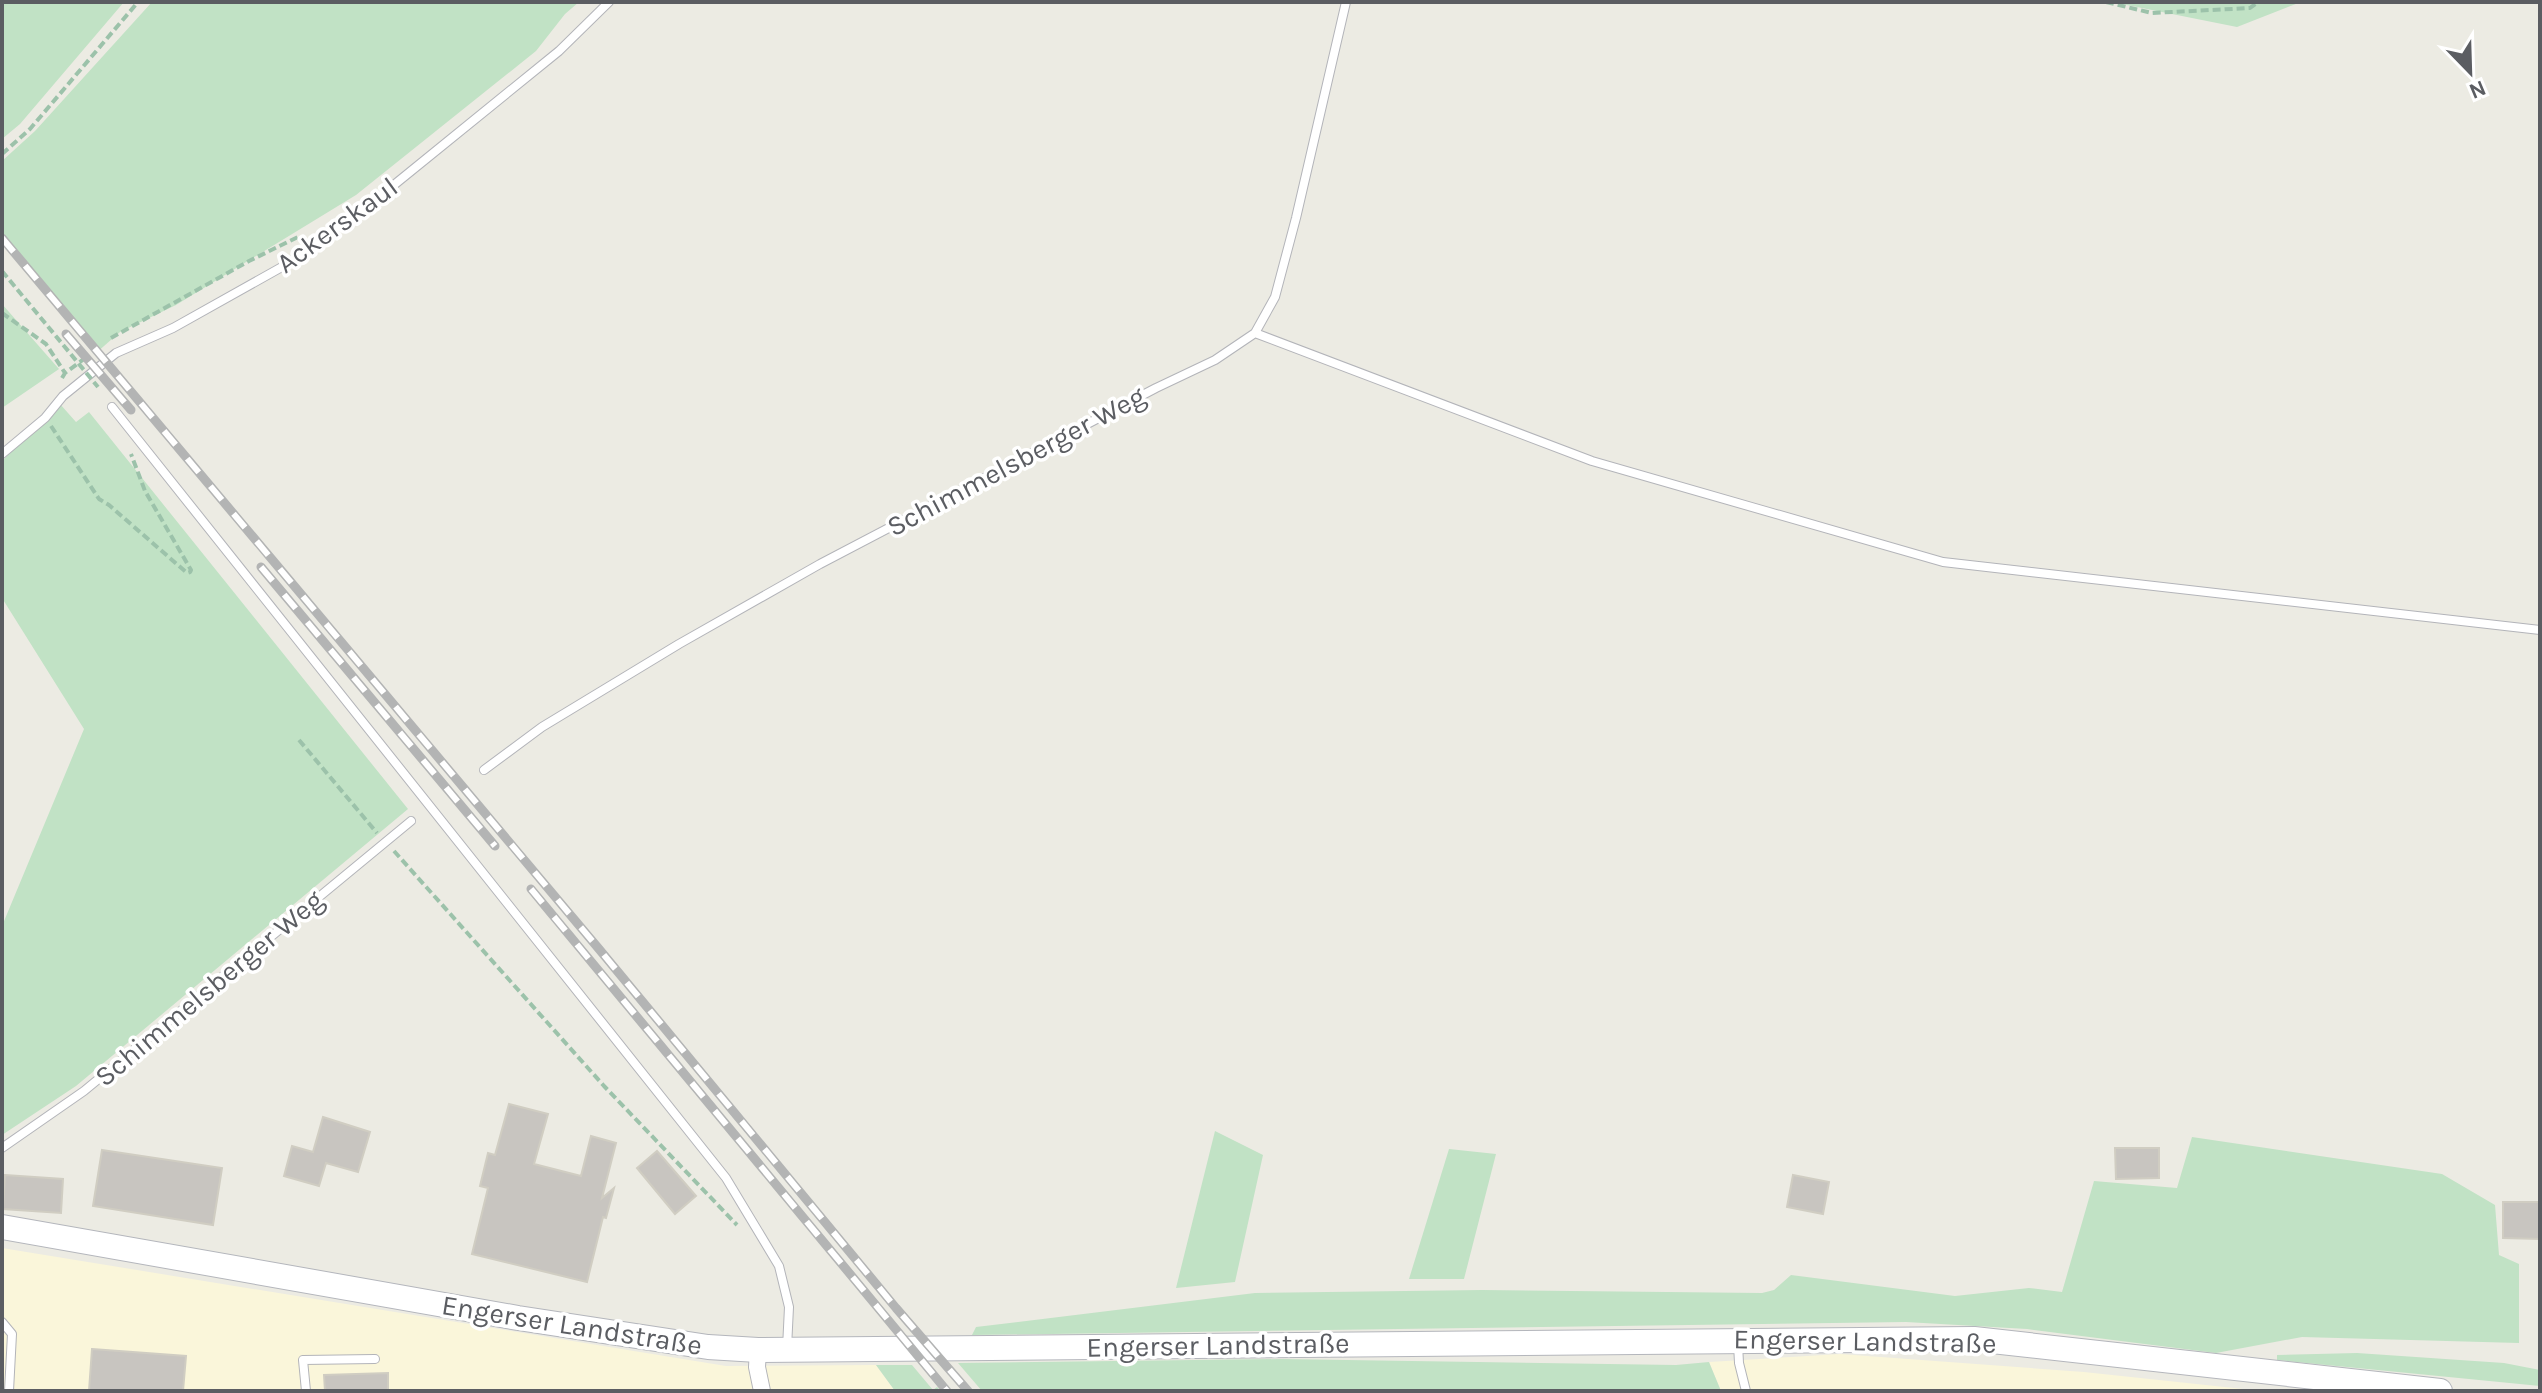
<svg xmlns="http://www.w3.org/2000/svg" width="2542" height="1393" viewBox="0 0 2542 1393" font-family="Karla,sans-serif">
  <rect width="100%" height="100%" fill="#ecebe3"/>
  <!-- commercial -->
  <path fill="#faf6da" d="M2,1248L726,1366L876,1365L895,1391H2Z
    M1840,1354L2084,1372L2262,1391H1721L1709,1362Z"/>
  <!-- green -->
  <path fill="#c1e2c5" d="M2,2H124L20,124L2,139Z
    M152,2H579L565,14L536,51L356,195L176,305L120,332L96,353L2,242V161L35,131Z
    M2112,2H2301L2237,27Z
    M2,304L59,369L2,408Z
    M60,404L76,422L89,412L408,809L76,1086L2,1135V926L84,729L2,598V461Z
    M1215,1131L1263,1155L1235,1282L1176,1288Z
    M2192,1137L2442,1174L2495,1205L2499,1255L2519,1264V1343L2302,1337L2216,1353L2027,1329L1906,1322L972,1335L976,1327L1255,1293L1482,1290L1762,1293L1774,1290L1791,1275L1955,1296L2029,1288L2062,1292L2094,1181L2177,1188Z
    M1449,1149L1496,1154L1464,1279H1409Z
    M2357,1353L2504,1363L2540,1370V1386L2277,1360V1355Z
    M1281,1359L1676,1365L1709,1362L1721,1391H982L958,1363Z
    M876,1365H912L933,1390L937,1387L941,1391H895Z"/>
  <!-- building -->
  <path fill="#c8c5c0" stroke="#d0cdc2" stroke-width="2" d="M509,1104L548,1114L534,1164L581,1176L591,1136L616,1143L602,1198L614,1188L606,1218L603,1217L587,1282L472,1254L488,1188L480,1186L488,1153L495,1155Z
    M323,1117L370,1132L358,1172L326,1163L319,1186L284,1176L292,1146L313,1152Z
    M2115,1148H2159V1178L2116,1179Z
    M102,1150L222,1168L213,1225L93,1206Z
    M657,1151L696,1196L675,1214L637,1168Z
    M5,1175L63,1179L61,1213L3,1209Z
    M1793,1175L1829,1182L1823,1214L1787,1207Z
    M2503,1202H2540V1239L2503,1238Z
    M92,1349L186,1356L183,1391H89Z
    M388,1373V1391H325L324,1375Z"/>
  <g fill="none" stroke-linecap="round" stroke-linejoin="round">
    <defs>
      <path id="service" d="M1255,333L1592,461L1943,562L2540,630
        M112,407L726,1178L779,1266L789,1307L787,1348
        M2,454L45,418L63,396L116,353L173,328L289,263L384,193L559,51L609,2
        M484,770L542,727L679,644L820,564L1156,388L1215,360L1255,333L1275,297L1296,218L1346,2
        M2,1148L84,1091L411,821
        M2,1322L12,1334L9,1391
        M1738,1344L1739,1363L1746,1391
        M306,1391L303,1360L375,1359"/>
      <path id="minor" d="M758,1350L757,1367L762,1391"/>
      <path id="secondary" d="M2,1227L518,1318L708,1347L758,1350L1974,1339L2440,1391"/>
    </defs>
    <!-- service casing -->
    <use href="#service" stroke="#b3b4b9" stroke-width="10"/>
    <!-- minor casing -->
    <use href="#minor" stroke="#b3b4b9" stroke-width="18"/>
    <!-- secondary casing -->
    <use href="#secondary" stroke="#b4b6bc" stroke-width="26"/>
    <!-- path -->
    <path stroke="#9cc2aa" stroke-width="4" stroke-dasharray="8 4" stroke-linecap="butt" d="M2106,2L2152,13L2250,8L2258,2
      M2,154L30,129L138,2
      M2,313L46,344L65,373
      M111,338L249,261L300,236
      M62,378L65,373L88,356
      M51,426L99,499L109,505L187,573L190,572L191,570L145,491L131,454
      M299,740L377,833
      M394,851L604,1086L737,1225"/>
    <!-- service -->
    <use href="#service" stroke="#fff" stroke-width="8"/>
    <!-- minor -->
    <use href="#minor" stroke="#fff" stroke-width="16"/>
    <!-- secondary -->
    <use href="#secondary" stroke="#fff" stroke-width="24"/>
    <defs>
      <path id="rail" d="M2,238L599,949L896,1308L968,1391
        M66,334L131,410
        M261,567L495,846
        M531,889L947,1391"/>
    </defs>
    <!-- rail casing -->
    <use href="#rail" stroke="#b3b4b4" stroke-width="9"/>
    <!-- rail -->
    <use href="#rail" stroke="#fff" stroke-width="6" stroke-dasharray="18" stroke-linecap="butt"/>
    <!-- path-bridge -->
    <path stroke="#9cc2aa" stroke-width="4" stroke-dasharray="8 4" stroke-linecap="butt" d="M2,271L98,387"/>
  </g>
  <g text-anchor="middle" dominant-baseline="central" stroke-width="7" stroke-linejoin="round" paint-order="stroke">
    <!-- street labels -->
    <g font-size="28" fill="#5b5d62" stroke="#fff">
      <text transform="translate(337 225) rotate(-36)">Ackerskaul</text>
      <text transform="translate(1016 461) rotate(-28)">Schimmelsberger Weg</text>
      <text transform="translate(209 988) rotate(-40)">Schimmelsberger Weg</text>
      <text transform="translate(572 1325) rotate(9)">Engerser Landstraße</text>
      <text transform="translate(1865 1341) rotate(1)">Engerser Landstraße</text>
      <text transform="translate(1218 1345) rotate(-1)">Engerser Landstraße</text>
    </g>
  </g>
  <!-- border -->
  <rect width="2542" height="1393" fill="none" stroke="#5b5d62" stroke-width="8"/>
  <!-- north arrow -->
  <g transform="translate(2470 72) rotate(157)" stroke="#ffffff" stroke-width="6" paint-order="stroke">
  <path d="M0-6L14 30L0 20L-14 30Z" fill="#5b5d62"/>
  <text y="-12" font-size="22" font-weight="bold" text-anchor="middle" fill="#5b5d62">N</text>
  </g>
</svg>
